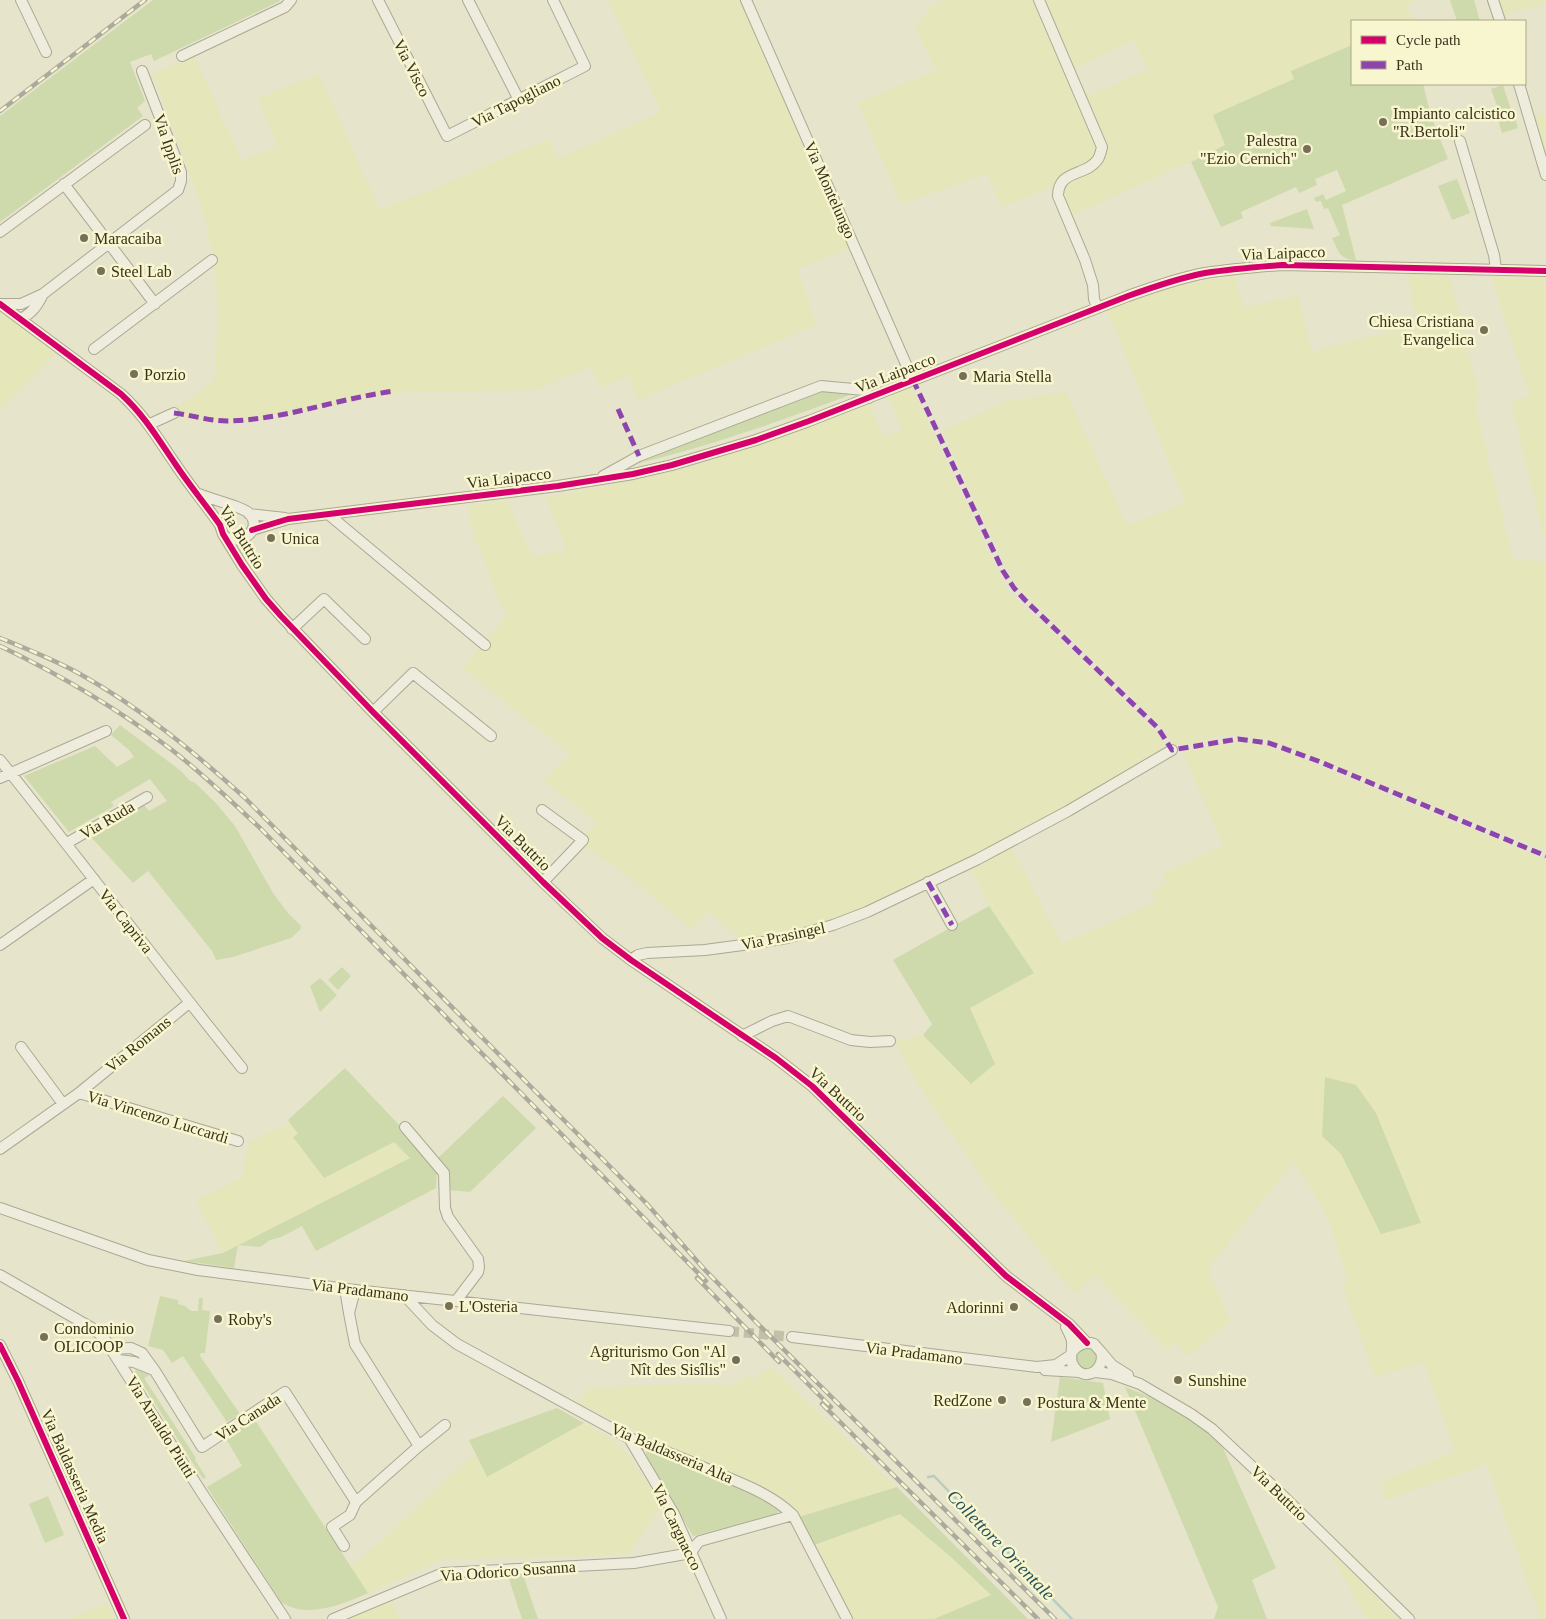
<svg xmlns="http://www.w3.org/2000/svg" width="1546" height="1619" viewBox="0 0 1546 1619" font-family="Georgia,serif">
  <rect width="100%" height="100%" fill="#e6e4cb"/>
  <!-- farmland -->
  <path fill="#e5e6b9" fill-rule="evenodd" d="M608,0H740L768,65L853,246L798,269L816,325L638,400L628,376L601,387L591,367L535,390L405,392L257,420L226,423L201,422L162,414L191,399L208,385L215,377L218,303L212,250L205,221L197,194L153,74L194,56L242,161L277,146L258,98L319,74L379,209L434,189L548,139L558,159L661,112Z
    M946,0H1415L1411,2L1408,8L1412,19L1407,21H1352V45L1291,71L1294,79L1213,115L1226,145L1065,219L1052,187L1002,207L987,173L901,204L858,102L936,71L915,27L931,6ZM1134,40L1148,70L1088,96L1074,68Z
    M1498,0H1546V4L1503,15Z
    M1546,113V163L1534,117Z
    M1408,274L1450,277L1479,394L1476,408L1513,559L1546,562V850L1270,740L1249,736L1224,735L1175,746L1166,730L1019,588L1007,569L943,431L1007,401L1066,392L1127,525L1186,503L1107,310L1175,287L1234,275L1244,307L1298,296L1312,352L1359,339L1417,326Z
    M1492,278H1546V545L1511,403L1529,395Z
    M0,307L59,350L0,411Z
    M911,386L998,573L1010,594L1074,652L1157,733L1162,740V748L1161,751L1140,766L976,856L866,910L825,926L744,942L709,912L690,928L623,872L586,847L584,836L597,822L544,780L570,754L463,669L508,613L502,608L477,543L475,544L468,506L507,501L532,557L567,550L545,497L594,489L680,470L764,443L869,403L883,437L902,430L888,395Z
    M1242,742L1261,745L1287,753L1546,860V1619H1540L1487,1464L1386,1500L1381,1494L1385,1490L1382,1481L1455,1452L1424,1362L1375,1377L1343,1288L1347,1280L1332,1228L1316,1197L1294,1162L1210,1265V1275L1230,1321L1188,1356L1175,1343L1167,1350L1094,1275L1076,1293L1058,1274L985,1182L918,1084L895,1042L923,1035L971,1084L970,1008L1034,973L989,906L971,867L1010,846L1062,944L1155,902L1151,891L1167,883L1163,874L1223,845L1183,753L1220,744Z
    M288,1120L298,1134L293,1137L324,1178L394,1142L410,1158L223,1253L196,1200L242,1178L249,1142L286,1125Z
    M771,1367L897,1487L799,1517L794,1506L764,1487L673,1448L579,1403L587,1389L646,1385L716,1384L733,1386L749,1375L752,1380Z
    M584,1423L602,1433L620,1446L628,1455L662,1504L628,1554L441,1560L368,1593L351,1568L475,1454L487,1477Z
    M899,1514L951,1557L991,1595L934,1619H853L814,1545Z
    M1330,1550L1398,1619H1366Z
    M391,1599L400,1619H346Z
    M107,1603L114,1619H69Z"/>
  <!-- green -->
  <path fill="#cedaac" d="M153,0H279L280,1L154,61L151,54L130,62L145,101L137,108L143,116L0,222V116Z
    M1450,0H1474L1480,21H1457Z
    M1352,45V84H1423L1431,116L1448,159L1342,205L1356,260C1339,260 1339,251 1332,238L1340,235L1328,208L1324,209L1321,201L1316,202L1314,198L1323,194L1326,200L1346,191L1337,170L1315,179L1317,185L1299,193L1296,187L1241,212L1243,218L1221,227L1191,162L1225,145L1213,115L1294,79L1291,71Z
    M1503,85L1511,110L1500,114L1491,89Z
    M1513,112L1518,128L1502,133L1497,117Z
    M1457,179L1470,213L1452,220L1438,186Z
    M1307,209L1314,229L1271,226L1270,223Z
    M824,391L855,393C783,420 711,446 635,464L736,423Z
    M120,725L181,771L190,781L194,782L215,802L235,826L273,893L288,913L301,926L300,930L291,938L233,957L216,960L212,951L148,871L133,883L91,837L144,805L149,811L167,801L150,779L111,802L114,806L69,832L24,776L95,746L117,767L134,757L129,750L111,735Z
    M989,906L1034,973L970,1008L995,1064L971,1084L923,1035L932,1024L893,960Z
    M342,967L351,976L338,990L328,980Z
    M320,978L337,995L320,1012L310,986Z
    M345,1068L403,1129L437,1172L436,1188L316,1251L302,1226L281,1237L270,1240L260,1247L238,1245L234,1268L184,1261L223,1253L410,1158L394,1142L324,1178L293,1137L298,1134L288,1120Z
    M1325,1077L1356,1085L1376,1113L1421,1223L1381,1234L1341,1154L1322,1136Z
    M503,1096L536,1128L470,1192L449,1190V1171L438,1158Z
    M160,1296L178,1300V1304L185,1306L191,1311H198L199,1298H203L202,1310L210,1311L205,1353H201L200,1356L240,1414L227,1422L183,1356L172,1363L163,1350L148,1346Z
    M1075 1358a11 11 0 1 1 22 0a11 11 0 1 1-22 0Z
    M136,1368L151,1374L144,1378L196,1458L195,1460L206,1477L203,1479L135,1372Z
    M1060,1377L1103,1383L1110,1419L1051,1442Z
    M1125,1387L1163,1402L1189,1417L1219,1439L1276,1568L1252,1580L1267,1619H1214L1218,1607Z
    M557,1408L584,1423L487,1477L469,1440Z
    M255,1420L368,1593C342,1605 306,1619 281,1602L207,1487L242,1466L226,1439Z
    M648,1450L725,1479L779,1506V1511L774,1515L693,1536L647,1458L646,1453Z
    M897,1487L1028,1619H934L991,1595L951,1557L900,1514L814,1545L799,1517Z
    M48,1496L64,1535L45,1543L29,1504Z
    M522,1572L538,1619H522L507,1573Z"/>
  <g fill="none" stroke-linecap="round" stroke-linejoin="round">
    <!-- stream -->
    <path stroke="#b6cdc4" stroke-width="2.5" d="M928,1477L934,1476L1072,1619"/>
    <!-- minor-tunnel -->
    <path stroke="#c4c0a8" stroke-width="10" stroke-dasharray="10 5" stroke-linecap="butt" d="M729,1331L792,1337"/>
    <defs>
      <path id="minor" d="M21,0L46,52
        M378,0L447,136L585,66L553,0
        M468,0L519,100
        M746,0L913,380
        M1039,0L1102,147C1101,151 1100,156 1098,159C1086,177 1058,169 1058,196L1085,260L1093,285L1094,299L1097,307
        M1493,0L1500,21
        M182,56L285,7L291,0
        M1519,84L1546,175
        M1460,141L1494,255L1496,269
        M64,184L155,304
        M0,232L145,125
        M0,304L121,394C145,416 158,439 176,465C190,486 206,505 220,525L223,534L242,565L266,599L281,616L373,712L543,882L602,938L631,960L776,1058L812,1086L1006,1276L1069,1324L1087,1343
        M1,304H21L43,294L178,190L181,181V172L142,71
        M21,319C33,312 37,306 43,294
        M94,349L212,260
        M150,424L174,413
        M603,476L639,456L821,386L864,390L869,398
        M199,494C210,499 244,507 250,514C262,530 242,546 226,537
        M249,514L285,518
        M328,514L485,645
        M252,530L288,519L558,486L633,474L672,465L756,440L809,421L1128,296C1153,287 1179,278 1205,273C1231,269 1256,267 1282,265L1546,271
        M292,629L324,599L365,639
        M373,712L413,673L491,736
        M0,760C82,862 160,967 242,1068
        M0,778L106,731
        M542,810L583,840L543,882
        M67,843L147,797
        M928,882L952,925
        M0,945L94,879
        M631,960L638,955L647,953L705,950L750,944L787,938L833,925L867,912L978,859L1068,811L1172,750
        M742,1036L772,1021L788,1016L851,1040L870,1042L890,1041
        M21,1047L63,1104
        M79,1093L238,1141
        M405,1127L444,1173L445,1208L448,1217L478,1259L479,1267L478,1272L456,1301
        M0,1149L79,1093L189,1003
        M0,1208L148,1260L198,1270L355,1290L729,1331
        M0,1275L92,1328L104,1338L200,1490L285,1619
        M345,1289L349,1313L355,1290
        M404,1295L432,1325L457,1344L629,1438C657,1447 684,1459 712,1471C740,1483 770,1493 793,1515L847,1619
        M1066,1327C1068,1331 1071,1336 1072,1341C1073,1351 1068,1361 1075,1368C1087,1383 1106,1368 1101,1352L1094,1344C1085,1341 1078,1344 1072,1352
        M792,1337L1037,1367L1056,1365L1071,1355
        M0,1345L18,1381L124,1619
        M113,1349L131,1348L142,1353L155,1371L202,1447L285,1392L356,1502L419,1446L355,1344L349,1313
        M1102,1353L1112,1365L1128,1375
        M119,1360L134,1362L154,1370
        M1045,1370L1079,1372
        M1095,1372L1112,1374L1140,1384L1191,1414L1212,1429L1275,1488L1409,1619
        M629,1438L674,1514L721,1619
        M419,1446L445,1425
        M344,1546L332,1527L350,1515L356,1502
        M691,1553L696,1545L700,1541L793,1515
        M333,1619L443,1573L634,1563L691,1553"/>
    </defs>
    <!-- minor casing -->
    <use href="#minor" stroke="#aba894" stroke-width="12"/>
    <!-- minor -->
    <use href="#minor" stroke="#eeecdd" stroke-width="10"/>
    <defs>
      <path id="rail" d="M0,111L145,0
        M0,638C27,649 55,660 80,674C141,708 194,752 245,798L647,1204L704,1269L754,1320L1055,1619
        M0,646C61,675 118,709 172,750C203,774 231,801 260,828L706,1281
        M697,1278L779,1362
        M778,1354L831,1407
        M822,1404L1038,1619"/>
    </defs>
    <!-- rail casing -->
    <use href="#rail" stroke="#acaa9d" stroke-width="4.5"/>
    <!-- rail -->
    <use href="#rail" stroke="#f8f6cf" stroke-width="2.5" stroke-dasharray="8" stroke-linecap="butt"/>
    <!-- quiet -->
    <path stroke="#8e44ad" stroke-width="5" stroke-dasharray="10 5" stroke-linecap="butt" d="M913,380L1003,571L1014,588L1025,600L1158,728L1172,750L1238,739L1269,743L1318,761L1546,856
      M618,409L639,456
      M174,413C192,415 209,421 227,421C284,420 339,398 395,391
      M928,882L952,925"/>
    <defs>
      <path id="cycleway" d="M0,304L121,394C145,416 158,439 176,465C190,486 206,505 220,525L223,534L242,565L266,599L281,616L373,712L543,882L602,938L631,960L776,1058L812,1086L1006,1276L1069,1324L1087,1343
        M252,530L288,519L558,486L633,474L672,465L756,440L809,421L1128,296C1153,287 1179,278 1205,273C1231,269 1256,267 1282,265L1546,271
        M0,1345L18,1381L124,1619"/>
    </defs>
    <!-- cycleway casing -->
    <use href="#cycleway" stroke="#f8f6cf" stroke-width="9"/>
    <!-- cycleway -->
    <use href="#cycleway" stroke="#d6006c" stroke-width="6"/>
  </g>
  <!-- markers -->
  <g fill="#767059" stroke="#f8f6cf" stroke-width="2">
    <circle cx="1383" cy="122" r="5"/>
    <circle cx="1307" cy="149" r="5"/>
    <circle cx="84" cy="238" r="5"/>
    <circle cx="101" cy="271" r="5"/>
    <circle cx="1484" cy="330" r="5"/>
    <circle cx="134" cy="374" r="5"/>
    <circle cx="963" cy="376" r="5"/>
    <circle cx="271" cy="538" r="5"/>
    <circle cx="449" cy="1306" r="5"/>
    <circle cx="1014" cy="1307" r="5"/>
    <circle cx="218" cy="1319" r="5"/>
    <circle cx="44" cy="1337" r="5"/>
    <circle cx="736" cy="1360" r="5"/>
    <circle cx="1178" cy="1380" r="5"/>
    <circle cx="1002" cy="1400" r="5"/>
    <circle cx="1027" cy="1402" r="5"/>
  </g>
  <g text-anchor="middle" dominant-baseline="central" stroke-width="5" stroke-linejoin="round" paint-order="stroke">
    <!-- street labels -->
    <g font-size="16" fill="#3a311b" stroke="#f8f6cf">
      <text transform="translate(412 68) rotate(63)">Via Visco</text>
      <text transform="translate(516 101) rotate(-27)">Via Tapogliano</text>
      <text transform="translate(169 144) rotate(71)">Via Ipplis</text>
      <text transform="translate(830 190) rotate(66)">Via Montelungo</text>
      <text transform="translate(1283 253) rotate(-2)">Via Laipacco</text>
      <text transform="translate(895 373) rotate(-21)">Via Laipacco</text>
      <text transform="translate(509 478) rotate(-7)">Via Laipacco</text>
      <text transform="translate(242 537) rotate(58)">Via Buttrio</text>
      <text transform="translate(107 820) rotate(-30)">Via Ruda</text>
      <text transform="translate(523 843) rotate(45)">Via Buttrio</text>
      <text transform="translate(126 921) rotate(52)">Via Capriva</text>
      <text transform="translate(783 936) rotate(-12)">Via Prasingel</text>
      <text transform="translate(138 1044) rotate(-39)">Via Romans</text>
      <text transform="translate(838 1094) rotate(43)">Via Buttrio</text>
      <text transform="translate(158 1117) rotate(17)">Via Vincenzo Luccardi</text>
      <text transform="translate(360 1290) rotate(7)">Via Pradamano</text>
      <text transform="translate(914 1353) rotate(7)">Via Pradamano</text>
      <text transform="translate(248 1417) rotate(-33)">Via Canada</text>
      <text transform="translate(161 1427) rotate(58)">Via Arnaldo Piutti</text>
      <text transform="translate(672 1453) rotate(23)">Via Baldasseria Alta</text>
      <text transform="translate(75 1476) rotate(66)">Via Baldasseria Media</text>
      <text transform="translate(1279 1493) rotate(44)">Via Buttrio</text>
      <text transform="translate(677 1527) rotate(64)">Via Cargnacco</text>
      <text transform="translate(508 1571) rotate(-4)">Via Odorico Susanna</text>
    </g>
    <!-- poi labels -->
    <g font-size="16" fill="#3a311b" stroke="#f8f6cf" text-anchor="start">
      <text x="1393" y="113">Impianto calcistico<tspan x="1393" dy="18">"R.Bertoli"</tspan></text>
      <text x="1297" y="140" text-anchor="end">Palestra<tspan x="1297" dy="18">"Ezio Cernich"</tspan></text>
      <text x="94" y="238">Maracaiba</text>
      <text x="111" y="271">Steel Lab</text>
      <text x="1474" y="321" text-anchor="end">Chiesa Cristiana<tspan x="1474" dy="18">Evangelica</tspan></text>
      <text x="144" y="374">Porzio</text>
      <text x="973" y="376">Maria Stella</text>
      <text x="281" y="538">Unica</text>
      <text x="459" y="1306">L'Osteria</text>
      <text x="1004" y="1307" text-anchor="end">Adorinni</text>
      <text x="228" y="1319">Roby's</text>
      <text x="54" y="1328">Condominio<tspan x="54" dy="18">OLICOOP</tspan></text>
      <text x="726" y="1351" text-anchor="end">Agriturismo Gon "Al<tspan x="726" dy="18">Nît des Sisîlis"</tspan></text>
      <text x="1188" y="1380">Sunshine</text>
      <text x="992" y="1400" text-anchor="end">RedZone</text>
      <text x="1037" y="1402">Postura &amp; Mente</text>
    </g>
    <!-- water labels -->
    <g font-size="18" font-style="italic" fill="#29535b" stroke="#f8f6cf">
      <text transform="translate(1001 1545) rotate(46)">Collettore Orientale</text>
    </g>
  </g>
  <!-- legend -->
  <rect x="1351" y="20" width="175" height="65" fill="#f8f6cf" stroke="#aca787"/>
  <rect x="1361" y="36" width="25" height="8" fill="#d6006c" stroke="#aca787"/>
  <text x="1396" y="45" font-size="15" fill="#3a311b">Cycle path</text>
  <rect x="1361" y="61" width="25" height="8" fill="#8e44ad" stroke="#aca787"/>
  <text x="1396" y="70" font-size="15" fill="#3a311b">Path</text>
</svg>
